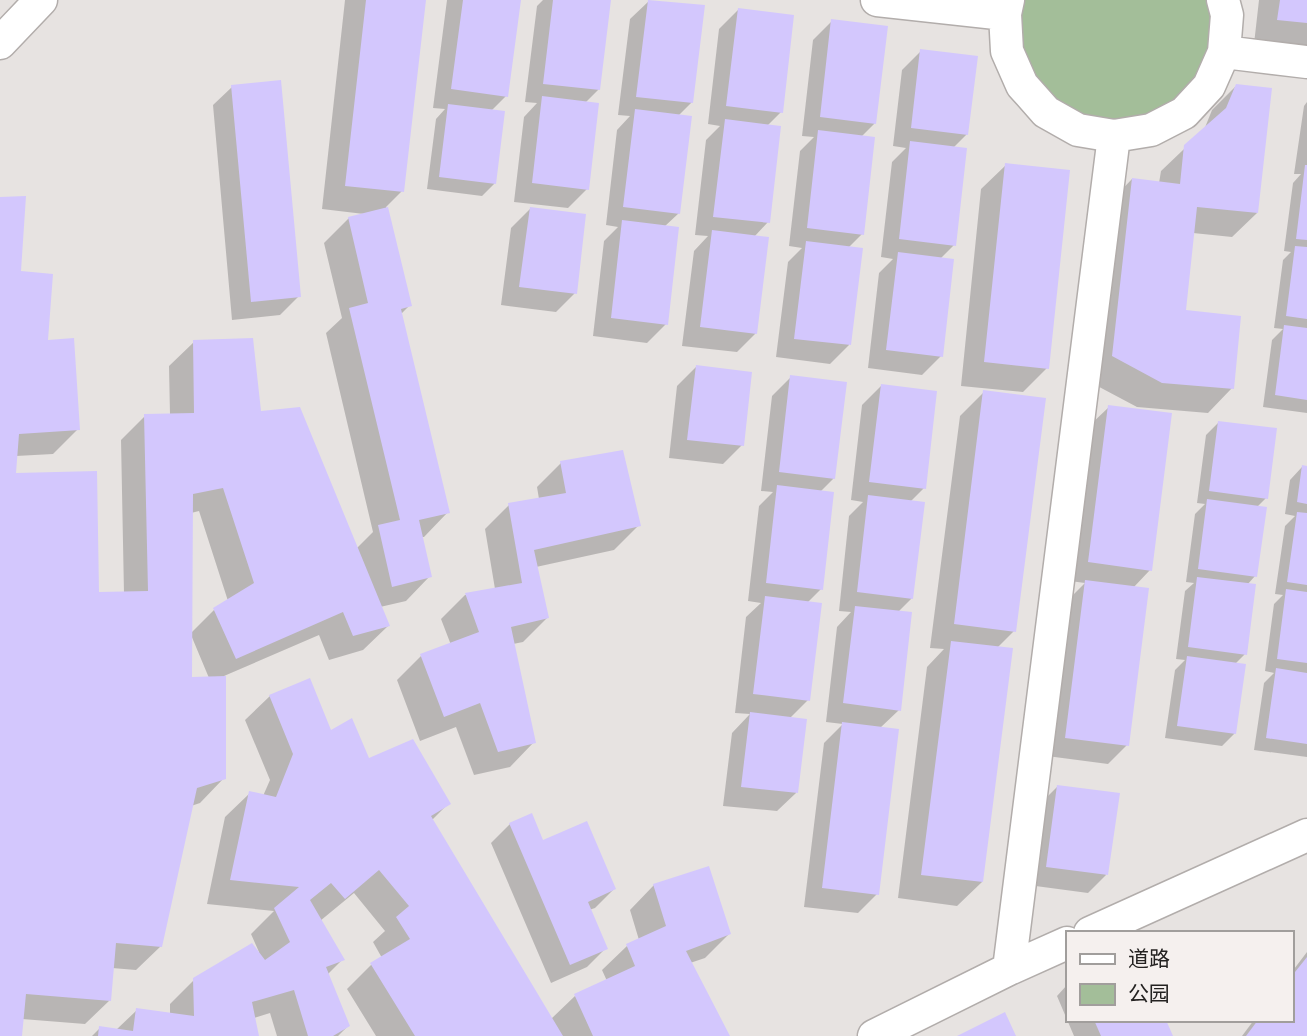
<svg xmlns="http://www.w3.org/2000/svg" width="1307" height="1036" viewBox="0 0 1307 1036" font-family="Overpass,'Noto Sans SC',sans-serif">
  <rect width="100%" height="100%" fill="#e7e3e1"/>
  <!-- green -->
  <path fill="#a3be99" d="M1008,0H1223L1209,86L1114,136L1022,85Z"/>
  <!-- shadow -->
  <path fill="#0003" fill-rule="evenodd" d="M345,0H424L402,191L386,207L410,305L401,314L448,512L424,537H421L430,576L406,601L380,607L388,626L363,650L329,660L319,635L224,676V778L200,803L191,806L161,946L136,970L112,968L110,1000L85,1024L22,1019L21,1036H0V199L19,273L78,429L53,454L16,456L14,475L97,594H124L121,440L145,416L170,415L169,366L194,342L260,413L356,549L373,532L326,333L342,318L324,243L349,218L364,214L322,209ZM199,511L228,601L215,609L191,633V513ZM191,635L209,678H191Z
    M447,0H519L506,96L491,111L495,183L482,196L427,189L436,119L445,109L433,108Z
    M543,0H609L599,89L585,103L587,189L568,208L514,202L524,117L537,103L525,102L537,6Z
    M1259,0H1307V50L1254,44Z
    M649,1L692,102L678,116L679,213L664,227L666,324L647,343L593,336L604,241L618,227L606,225L617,130L630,116L618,115L630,19Z
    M738,10L781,112L767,126L768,222L754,237L756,333L737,352L682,346L694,251L708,236L695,235L706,140L720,126L708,124L719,29Z
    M832,21L875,123L861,137L862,234L848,248L849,345L830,364L776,357L788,262L802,248L789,246L800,151L814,137L802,136L813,40Z
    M921,51L967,134L953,148L954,245L940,259L941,356L922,375L868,368L879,273L893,259L881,257L892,162L906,148L893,146L902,70Z
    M1236,86L1257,213L1232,237L1193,233L1184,311L1232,388L1208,413L1137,407L1088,381L1108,204L1132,179L1159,183L1161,171L1204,130L1212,110Z
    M232,87L299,296L280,315L232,320L213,105Z
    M1307,102V413L1263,407L1272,340L1283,329L1274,328L1283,260L1291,252L1284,251L1293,183L1301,174H1294L1304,106Z
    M1006,165L1047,368L1023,392L961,386L981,189Z
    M530,209L575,293L556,312L501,305L511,228Z
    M696,367L742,445L723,464L669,458L677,386Z
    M791,377L834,478L820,492L821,589L807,603L808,700L789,719L796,793L777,811L723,806L732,733L750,714L735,713L746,617L761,603L748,601L759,506L773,492L761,491L772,396Z
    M881,386L924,488L910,502L912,598L897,613L899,710L880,728L877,894L858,913L804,907L824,743L843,724L826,722L837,627L851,612L839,611L849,516L863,502L851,500L862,405Z
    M984,392L1014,631L997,648L982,882L957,906L898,898L927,667L944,649L930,648L960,416Z
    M1109,407L1150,570L1133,588L1127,745L1108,764L1047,756L1067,601L1085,583L1070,581L1090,425Z
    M1219,422L1266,498L1256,508L1255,576L1247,585L1245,654L1235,664V733L1222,746L1165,738L1175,670L1185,660L1176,659L1185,591L1194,583L1186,582L1195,514L1205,504L1197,503L1206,435Z
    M561,463L639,525L614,550L536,567L547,618L523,642L513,644L534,742L510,767L474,775L456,727L420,741L397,680L421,656L451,645L441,619L465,595L495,589L485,529L509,505L539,499L537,487Z
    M1302,467L1307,468V757L1254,750L1264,683L1274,673L1265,671L1274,604L1283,595L1275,594L1285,526L1295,516L1285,514L1290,480Z
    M270,696L331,732L368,761L449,803L431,821L551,1019L575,996L607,981L602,970L627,946L639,940L630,910L654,885L729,934L705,958L690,963L728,1036H376L347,989L371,965L382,958L373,942L385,931L354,893L320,921L343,959L327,975L348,1026L338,1036H277L270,1013L254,1018L257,1036H92L100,1028L116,1030L137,1010L170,1014V1004L195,979L259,952L251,934L274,911L207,904L225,817L250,793L263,796L270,780L245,720Z
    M1058,786L1106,875L1088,893L1028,885L1039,805Z
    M510,824L542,842L614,889L595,908L589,910L606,948L587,967L551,983L491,843Z
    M1307,952V1036H1242L1254,1020H1291V973Z
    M1067,985V1020H1164L1171,1036H1074L1057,996Z"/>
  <!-- building -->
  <path fill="#d3c7fd" d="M366,0H426L404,192L345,186Z
    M463,0H521L508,97L451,89Z
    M553,0H611L600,90L543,84Z
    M648,0L705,5L693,103L636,97Z
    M1280,0H1307V23L1277,20Z
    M738,8L794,15L783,113L726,106Z
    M831,19L888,26L876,124L820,117Z
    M920,49L978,56L968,135L911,128Z
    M281,80L301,297L251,302L231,85Z
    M1236,84L1272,88L1258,213L1197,207L1186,310L1241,316L1234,389L1162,383L1112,356L1132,178L1180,184L1184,145L1226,108Z
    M542,96L599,103L589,190L532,183Z
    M448,104L505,111L496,184L439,177Z
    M635,109L692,116L680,214L623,207Z
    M725,119L781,126L770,223L713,217Z
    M818,130L875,137L864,235L807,228Z
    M910,141L967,148L956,246L899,239Z
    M1005,163L1070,170L1049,369L984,362Z
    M1305,165H1307V240L1296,239Z
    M26,196L21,271L53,274L48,340L74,338L80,430L19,434L16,473L97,471L99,592L148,591L144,414L194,413L193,340L253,338L261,411L300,407L390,626L353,636L343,612L236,659L213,608L254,583L223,488L193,494L192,677L226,676V779L197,788L162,947L116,943L111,1001L26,994L22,1036H0V197Z
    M388,207L412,306L401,309L450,513L419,520L432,577L392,587L378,525L400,520L349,308L368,303L348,217Z
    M530,207L586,214L577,294L519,287Z
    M622,220L679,227L668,325L611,318Z
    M712,230L769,237L757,334L700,327Z
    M806,241L863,248L851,345L794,339Z
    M1295,246L1307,247V319L1286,316Z
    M898,252L954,259L943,357L886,350Z
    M1284,325L1307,328V400L1275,395Z
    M696,365L752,372L744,446L687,440Z
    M790,375L847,382L835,479L779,472Z
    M881,384L937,391L926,489L869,482Z
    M983,390L1046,398L1016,632L954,624Z
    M1108,405L1172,413L1152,571L1088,562Z
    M1218,421L1277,428L1268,499L1209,491Z
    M623,450L641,526L534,550L549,618L511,627L536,743L498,752L480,703L444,717L420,654L479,632L465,593L522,583L508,503L566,493L560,461Z
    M1302,465L1307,466V504L1297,502Z
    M777,485L834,492L823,590L766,583Z
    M868,495L925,502L913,599L857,592Z
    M1207,499L1267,507L1257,577L1198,569Z
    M1297,512L1307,513V585L1287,582Z
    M1197,577L1256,584L1247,655L1188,647Z
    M1085,580L1149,588L1129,746L1065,738Z
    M1286,589L1307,592V663L1277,659Z
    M765,596L822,603L810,701L753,694Z
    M855,606L912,612L901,711L843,703Z
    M951,641L1013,648L983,882L921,875Z
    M1187,656L1246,664L1236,734L1177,726Z
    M1276,668L1307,673V744L1266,738Z
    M310,678L331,730L352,718L369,758L413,739L451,804L431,816L563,1036H415L370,963L410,939L396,917L409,906L379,870L345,899L331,883L310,900L345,960L326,967L350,1026L333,1036H308L294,990L252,1002L259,1036H98L99,1026L133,1031L136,1008L194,1016L193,978L252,943L265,960L290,942L274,908L299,887L230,880L249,791L276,797L293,754L269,695Z
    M750,712L807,719L798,793L741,787Z
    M842,722L899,729L879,895L822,888Z
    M1057,785L1120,793L1108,875L1046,867Z
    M532,813L543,840L587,821L616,889L588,902L608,949L570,965L509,823Z
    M709,866L731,934L686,951L730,1036H593L574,994L635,966L626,944L666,926L653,884Z
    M1307,957V1036H1246L1258,1020H1291V977Z
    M1005,1012L1016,1036H957Z
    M1094,1020H1166L1173,1036H1101Z"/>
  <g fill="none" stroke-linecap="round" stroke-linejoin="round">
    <defs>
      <path id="street" d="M877,0L1005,14
        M1008,0L1005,14L1007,51L1022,85L1046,112L1078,130L1114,136L1151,130L1184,113L1209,86L1224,52L1227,15L1223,0
        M0,43L41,0
        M1224,52L1307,62
        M1090,933L1307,835
        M1009,969L1114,136
        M874,1036L1009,969L1067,943"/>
    </defs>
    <!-- street casing -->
    <use href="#street" stroke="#b2adab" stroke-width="35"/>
    <!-- street -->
    <use href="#street" stroke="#fff" stroke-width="32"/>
  </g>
  <!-- legend -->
  <rect x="1066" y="931" width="228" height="91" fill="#f5f0ee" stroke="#a19e9c" stroke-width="2"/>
  <rect x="1080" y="954" width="35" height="10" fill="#ffffff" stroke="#a19e9c" stroke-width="2"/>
  <text x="1128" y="966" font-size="21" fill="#242221">道路</text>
  <rect x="1080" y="984" width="35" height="21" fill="#a3be99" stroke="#a19e9c" stroke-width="2"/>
  <text x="1128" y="1001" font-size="21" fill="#242221">公园</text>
</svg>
